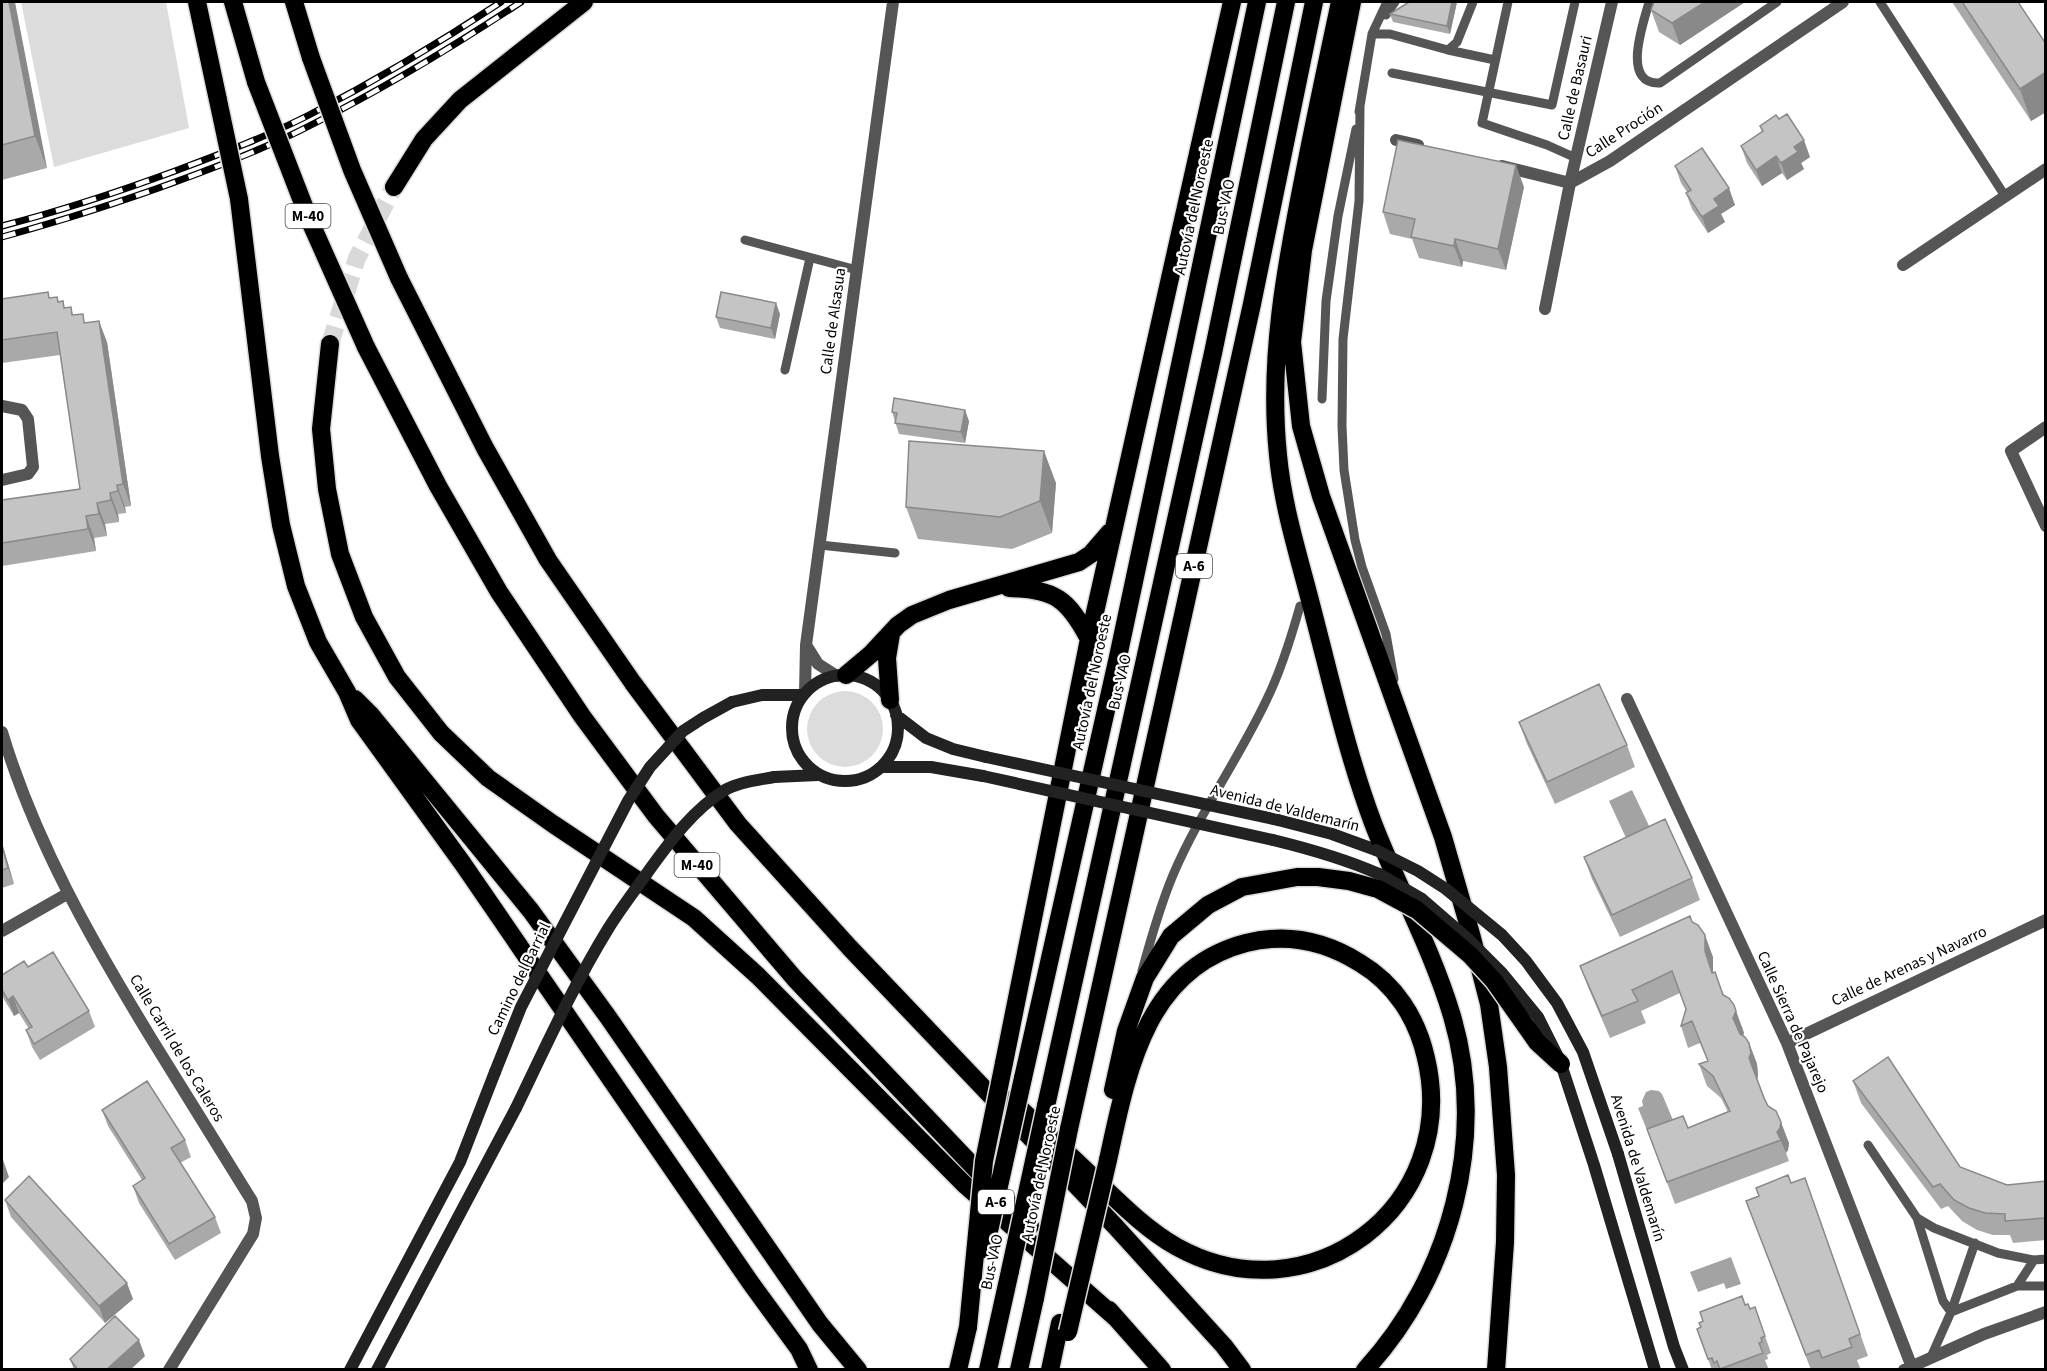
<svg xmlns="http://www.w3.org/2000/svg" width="2047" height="1371" viewBox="0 0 2047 1371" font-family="'Source Sans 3',sans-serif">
  <rect width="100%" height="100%" fill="#fff"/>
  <!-- green -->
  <path fill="#dcdcdc" d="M21,2H166L189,128L54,167Z
    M807 729a38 38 0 1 1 76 0a38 38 0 1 1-76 0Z"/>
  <!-- water -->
  <path fill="#a3a3a3" d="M1632,790L1651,830L1627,840L1609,801Z
    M1651,1090L1659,1091L1662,1094L1673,1120L1653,1138L1649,1135L1638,1108L1643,1106L1642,1101L1646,1092Z
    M1731,1257L1741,1284L1726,1289L1724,1283L1698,1292L1690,1272Z"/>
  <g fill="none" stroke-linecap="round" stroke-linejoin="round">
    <!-- motorway-tunnel -->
    <path stroke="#d9d9d9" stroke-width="18" stroke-dasharray="18 9" stroke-linecap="butt" d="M330,344L357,258L394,187"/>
    <defs>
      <path id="motorway" d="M197,2L218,100
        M233,2L256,82
        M294,2L311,58
        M1340,2C1328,58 1316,114 1305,170C1286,265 1268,358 1278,455C1283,510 1301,563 1314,616C1332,685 1348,756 1373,823C1398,888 1432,949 1452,1016C1488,1138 1451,1277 1365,1370
        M1352,2L1303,250L1292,342L1301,426L1321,496L1443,837L1471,934L1489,1004L1498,1067L1506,1175L1505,1242L1496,1370
        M394,187L424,139L460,100L584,2
        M239,199L270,456L281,525L296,586L318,642L347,692L359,720L463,864L750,1282L799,1349L809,1370
        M399,278L485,448L548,560L633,683L738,824L850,948L1115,1226L1224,1346L1242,1370
        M330,344L321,429L327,489L340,554L364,617L397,677L441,733L488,778L553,824L694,918L758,976L964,1184L1116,1318
        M366,347L438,486L499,592L582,716L656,816L795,979L1030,1226
        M1009,588C1055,589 1068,599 1089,639
        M846,675L871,654L898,625L912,615L949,600L1079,562L1091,554L1110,532
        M355,699L370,714L531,911L608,1017L820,1324L858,1370
        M890,700L887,658L891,634
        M1004,1063L1089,639L1232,2
        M1023,1078L1118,657L1257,2
        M1113,1090L1126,1031L1145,978L1171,936L1208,905L1242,887L1297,877H1318L1349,881L1378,889
        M1011,1100C1040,1127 1069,1154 1098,1182C1122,1205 1147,1230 1177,1247C1309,1320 1461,1207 1426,1058C1417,1018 1395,984 1360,963C1325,941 1286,933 1246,943C1145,969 1127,1073 1108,1160
        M1046,1106L1213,353L1286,2
        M1069,1129L1252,304L1314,2
        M1109,1310L1162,1370
        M958,1370L968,1327
        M988,1370L1010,1271
        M1019,1370L1035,1298
        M1050,1370L1060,1323"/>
    </defs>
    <!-- motorway casing -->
    <use href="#motorway" stroke="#dbdbdb" stroke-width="21"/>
    <!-- service -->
    <path stroke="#555" stroke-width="9" d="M1508,2L1482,123L1547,145L1576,158
      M1649,2C1644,22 1620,85 1660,83L1777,2
      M1880,2L2005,196
      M1386,15L1395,2
      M1372,34H1390L1448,50L1457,42L1473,2
      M1448,50L1495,60
      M1392,73L1552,105L1575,2
      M1360,108L1359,201L1343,339L1342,426L1344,470L1355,540L1362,567L1386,634L1394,679
      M1359,112L1372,34L1387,2
      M745,240L857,270
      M785,370L810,258
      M1322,399L1326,301L1338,216L1356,129
      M820,545L895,553
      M1142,971C1151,938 1160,906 1173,875C1199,814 1238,760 1266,701C1281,671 1291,638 1300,606
      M1868,1145L1917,1218L1934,1228L1998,1253L2034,1260
      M1917,1218L1943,1301L1951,1312L1975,1243
      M2017,1286L2034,1260L2046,1259
      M1931,1357L1951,1312L2017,1286H2046"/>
    <!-- minor -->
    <path stroke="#555" stroke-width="12" d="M1396,140L1418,145
      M1502,166L1570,183L1610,161L1843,2
      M1903,265L2046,169
      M1545,309L1570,183L1612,2
      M2,406L22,410L28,419L33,467L28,474L2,480
      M2046,427L2011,451L2046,526
      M1627,699L1787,1043L1913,1370
      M2,732C35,842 92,941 151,1038C185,1092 218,1147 252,1201L256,1218L253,1234L169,1370
      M2,931L67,894
      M1787,1043L2046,920
      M1904,1370L1984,1334L2046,1312"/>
    <!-- tertiary -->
    <path stroke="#555" stroke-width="12" d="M806,645L818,664L837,676
      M805,693L806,645L893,2"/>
    <!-- secondary -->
    <path stroke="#222" stroke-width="12" d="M792 728a53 53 0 1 1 106 0a53 53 0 1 1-106 0Z
      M732,702L762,695H803
      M896,715L926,738L953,749L986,757
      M882,767H931L983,776
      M774,777L818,775
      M1278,820L1332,834L1376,850
      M1273,840C1310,849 1345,859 1379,874
      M1561,1064L1594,1165L1655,1370
      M1618,1154L1674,1347L1683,1370
      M350,1370L460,1162L495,1072
      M377,1370L516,1108"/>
    <!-- motorway -->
    <use href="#motorway" stroke="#000" stroke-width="18"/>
    <defs>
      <path id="rail" d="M2,226C60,211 118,192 175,171C220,154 266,137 309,115C375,81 439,43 501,2
        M2,237C60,221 118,203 175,182C222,165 269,147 313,124C385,88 454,46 521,2"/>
    </defs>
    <!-- rail casing -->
    <use href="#rail" stroke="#000" stroke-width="7"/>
    <!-- rail -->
    <use href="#rail" stroke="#fff" stroke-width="4.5" stroke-dasharray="14" stroke-linecap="butt"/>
    <defs>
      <path id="motorway-bridge" d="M311,58L352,170L399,278
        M256,82L309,219L366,347
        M218,100L239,199
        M1378,889L1417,910L1470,955L1494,981L1537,1042L1561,1064
        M985,1249L1023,1078
        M1010,1271L1046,1106
        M1035,1298L1069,1129
        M968,1327L984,1161L1004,1063
        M1068,1332L1108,1160"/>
    </defs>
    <!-- motorway-bridge casing -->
    <use href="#motorway-bridge" stroke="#dbdbdb" stroke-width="21" stroke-linecap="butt"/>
    <!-- secondary-bridge -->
    <path stroke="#222" stroke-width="12" d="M986,757L1278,820
      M983,776L1273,840
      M1376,850L1418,871L1446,889L1502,935L1526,961L1557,1003L1583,1052L1618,1154
      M1379,874L1422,899L1467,938L1502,973L1538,1017L1557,1055
      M495,1072L521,1007L628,801L650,767L683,731L703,718L732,702
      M516,1108C545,1048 573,986 608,929C621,908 636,889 650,869C671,840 694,809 725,790C739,782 758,780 774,777"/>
    <!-- motorway-bridge -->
    <use href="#motorway-bridge" stroke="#000" stroke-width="18"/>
  </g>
  <!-- wall -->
  <path fill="#a9a9a9" d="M2,2L47,168L2,180Z
    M1457,2L1450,34L1393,22L1390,14Z
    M1654,2H1745L1680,45L1659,32L1651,10Z
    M1952,2H2018L2046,44V112L2031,121Z
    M1760,126L1810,157L1801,163L1804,169L1787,180L1782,173L1762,186L1747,163L1741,146L1762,132Z
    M1675,166L1735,205L1721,214L1725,222L1708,233L1692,209L1686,193L1687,192L1681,183Z
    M1524,187L1506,270L1463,261L1462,267L1419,258L1412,239L1390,234L1383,212Z
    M51,298L59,302L66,308L71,307L73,315L86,323L107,342L131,506L125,507L126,513L118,514L119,522L105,524L107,536L94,538L96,551L2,566V500L80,489L60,355L2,363V299Z
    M780,314L775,339L720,328L716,317Z
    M892,412L969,421L965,443L899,434Z
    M1056,483L1052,533L1012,549L918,539L906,507Z
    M1519,722L1627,745L1635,767L1555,804L1527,744Z
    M2,843L14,884L2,888Z
    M1584,857L1692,878L1700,900L1620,937L1592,879Z
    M1692,922L1713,957V973L1724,995L1742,1027L1744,1033L1743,1036L1749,1043L1757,1064L1758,1075L1757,1079L1768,1106L1789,1143L1788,1150L1786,1153L1789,1161L1675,1204L1647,1129L1688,1128L1728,1112L1721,1098L1707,1086L1699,1064L1708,1061L1700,1043L1688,1048L1681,1026L1686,1009L1680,993L1641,1011L1646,1023L1610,1038L1588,987L1580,966Z
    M28,967L89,1011L95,1027L40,1060L32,1047L26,1030L29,1029L19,1013L14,1016L2,996V975Z
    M1853,1081L1960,1167L2007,1185L2046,1181V1240L2013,1243L2010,1235H1993L1977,1230L1962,1221L1948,1206L1941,1209L1861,1103Z
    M102,1110L185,1140L191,1157L180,1163L215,1217L221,1233L175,1260L139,1203L133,1186L142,1180L108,1126Z
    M1805,1178L1868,1356L1857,1360L1860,1368L1857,1370H1811L1746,1201Z
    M5,1200L133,1299L105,1323L11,1217Z
    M1745,1305L1750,1309L1765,1336L1771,1353L1767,1355L1768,1359L1765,1360L1769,1370H1712L1697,1329L1701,1327L1703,1321Z
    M145,1356L130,1370H74L70,1359Z"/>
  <!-- shaded-wall -->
  <path fill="#898989" d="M9,2H15L47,168L35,136Z
    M1452,2H1457L1450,34L1447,26Z
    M1705,2H1745L1680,45L1672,23Z
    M2046,72V112L2031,121L2020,89Z
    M1804,140L1810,157L1801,163L1804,169L1787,180L1781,163L1794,147Z
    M1776,156L1782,173L1762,186L1756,170Z
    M1516,165L1524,187L1506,270L1498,249Z
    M1729,188L1735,205L1721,214L1725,222L1708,233L1702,217L1714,199Z
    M1455,239L1463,261L1462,267L1454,246Z
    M776,303L780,314L775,339L771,328Z
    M99,321L107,342L131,506L123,484Z
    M965,410L969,421L965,443L961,432Z
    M1044,451L1056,483L1052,533L1040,501Z
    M117,485L125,507L126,513L118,491Z
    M110,493L118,514L119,522L111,500Z
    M97,503L105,524L107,536L99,514Z
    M86,516L94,538L96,551L88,529Z
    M2,843L14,884L8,868L2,846Z
    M1705,935L1713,957V973L1705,951Z
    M13,996L19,1013L14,1016L8,1000Z
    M1734,1005L1744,1033L1741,1040L1733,1018Z
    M1749,1043L1757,1064L1758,1075L1757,1080L1749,1058Z
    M1781,1122L1789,1143L1788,1150L1786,1153L1777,1132Z
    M2,1157L9,1177L2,1184Z
    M127,1283L133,1299L105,1323L99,1306Z
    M139,1340L145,1356L130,1370H106Z"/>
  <!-- building -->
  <path fill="#c4c4c4" stroke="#898989" stroke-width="1.5" d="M2,2H9L35,136L2,145Z
    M1409,2H1452L1447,26L1390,14Z
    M1654,2H1705L1672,23L1651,10Z
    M1962,2H2018L2046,44V72L2020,89Z
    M1787,114L1804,140L1794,147L1798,152L1781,163L1776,156L1756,170L1741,146L1763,131L1760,126L1776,115L1779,119Z
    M1398,140L1516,165L1498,249L1455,239L1454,246L1411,237L1415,219L1383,212Z
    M1702,148L1729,188L1714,199L1719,206L1702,217L1686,193L1691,190L1675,166Z
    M48,292L49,298L57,297L58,302L63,301L64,308L71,307L72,315L83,314L84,323L99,321L123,484L117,485L118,491L110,493L111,500L97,503L99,514L86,516L88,529L2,543V500L80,489L57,332L2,340V299Z
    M721,292L776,303L771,328L716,317Z
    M894,398L965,410L961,432L895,423L897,413L892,412Z
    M909,441L1044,451L1040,501L1000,517L906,507Z
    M1599,684L1627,745L1547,782L1519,722Z
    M1665,819L1692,878L1612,915L1584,857Z
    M2,846L8,868L2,870Z
    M1690,916L1692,922L1698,925L1705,935V951L1712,973L1715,972L1723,995L1729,998L1734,1005L1736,1011L1733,1018L1740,1034L1745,1037L1749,1043L1751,1053L1749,1058L1764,1098L1768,1106L1776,1111L1781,1122L1780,1128L1777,1132L1781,1140L1667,1182L1647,1129L1683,1116L1688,1128L1730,1111L1713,1076L1699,1064L1708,1061L1692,1021L1681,1026L1686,1009L1672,971L1632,990L1638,1001L1602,1016L1580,966Z
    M53,952L89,1011L34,1044L26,1030L32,1027L13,996L8,1000L2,990V975L24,961L28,967Z
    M1888,1057L1960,1167L2007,1185L2046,1181V1218L2005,1221V1214L1985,1213L1969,1208L1954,1200L1940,1184L1933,1187L1853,1081Z
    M147,1081L185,1140L171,1148L215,1217L169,1244L133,1186L145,1178L102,1110Z
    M1788,1175L1791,1183L1805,1178L1860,1334L1849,1339L1852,1347L1822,1358L1819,1350L1806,1355L1746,1201L1759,1196L1756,1188Z
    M29,1176L127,1283L99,1306L5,1200Z
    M1742,1296L1745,1305L1748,1304L1750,1309L1755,1307L1765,1336L1761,1338L1762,1342L1759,1343L1763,1353L1720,1369L1717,1361L1714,1363L1712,1358L1708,1359L1697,1329L1701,1327L1699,1323L1703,1321L1700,1312Z
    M115,1316L139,1340L106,1370H78L70,1359Z"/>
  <g text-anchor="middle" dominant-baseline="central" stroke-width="4.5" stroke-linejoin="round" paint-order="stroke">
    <!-- shield labels -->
    <g fill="#fff" stroke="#4c4c4c" stroke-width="1.5">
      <rect x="285.5" y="204" width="45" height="24" rx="4.5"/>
      <rect x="1176" y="554" width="36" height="24" rx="4.5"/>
      <rect x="674.5" y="853" width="45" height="24" rx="4.5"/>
      <rect x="978" y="1190" width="36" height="24" rx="4.5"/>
    </g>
    <g font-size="15" font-weight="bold" fill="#000">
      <text x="308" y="216">M-40</text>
      <text x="1194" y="566">A-6</text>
      <text x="697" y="865">M-40</text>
      <text x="996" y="1202">A-6</text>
    </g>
    <!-- street labels -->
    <g font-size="16" fill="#000" stroke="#fff">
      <text transform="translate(1575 88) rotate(-77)">Calle de Basauri</text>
      <text transform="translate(1624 130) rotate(-33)">Calle Proción</text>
      <text transform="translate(1194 207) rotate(-78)">Autovía del Noroeste</text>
      <text transform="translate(1224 207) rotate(-78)">Bus-VAO</text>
      <text transform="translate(833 321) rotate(-82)">Calle de Alsasua</text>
      <text transform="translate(1092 682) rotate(-78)">Autovía del Noroeste</text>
      <text transform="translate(1120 682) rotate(-77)">Bus-VAO</text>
      <text transform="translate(1285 808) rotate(14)">Avenida de Valdemarín</text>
      <text transform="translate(1909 966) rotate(-25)">Calle de Arenas y Navarro</text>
      <text transform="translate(519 979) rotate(-64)">Camino del Barrial</text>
      <text transform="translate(1793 1022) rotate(66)">Calle Sierra de Pajarejo</text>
      <text transform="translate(177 1048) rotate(59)">Calle Carril de los Caleros</text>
      <text transform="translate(1638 1168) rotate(73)">Avenida de Valdemarín</text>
      <text transform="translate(1041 1174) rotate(-78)">Autovía del Noroeste</text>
      <text transform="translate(992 1262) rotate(-78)">Bus-VAO</text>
    </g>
  </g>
  <!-- border -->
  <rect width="2047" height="1371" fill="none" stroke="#000000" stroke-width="6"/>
</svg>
